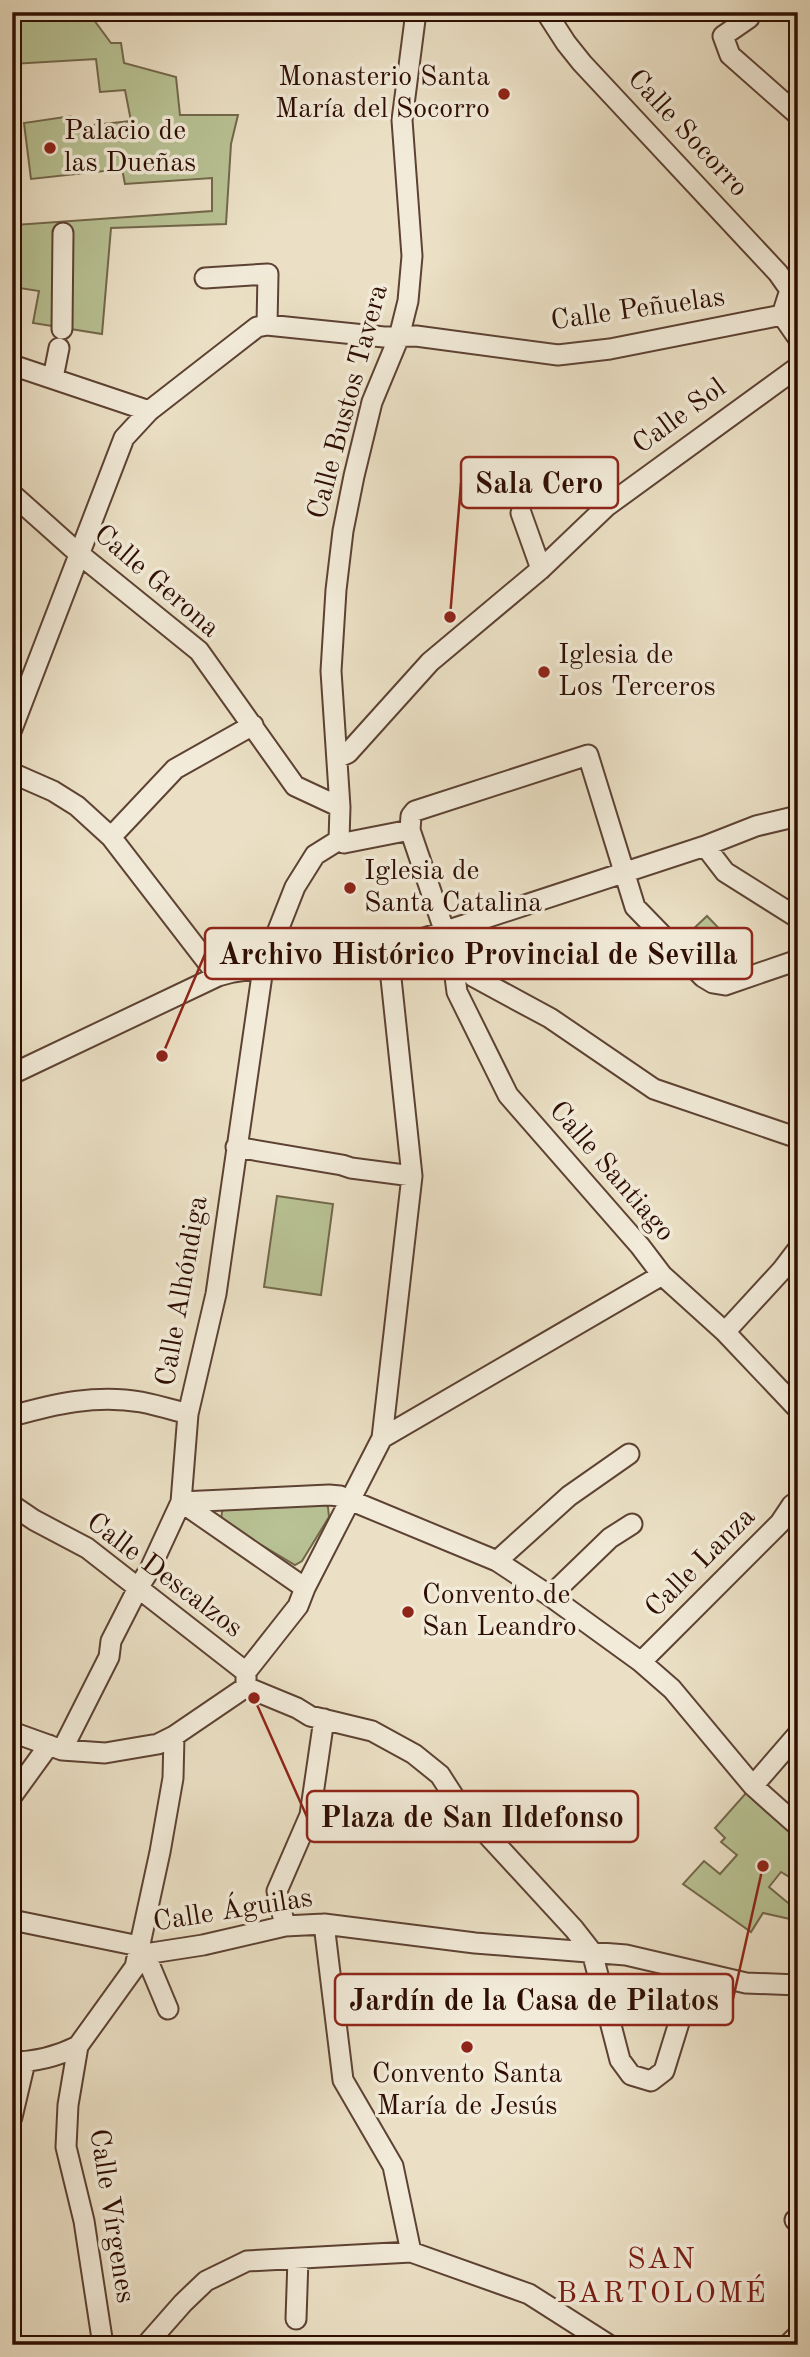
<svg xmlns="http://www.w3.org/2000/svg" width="810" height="2357" viewBox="0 0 810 2357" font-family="'Old Standard TT',serif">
  <rect width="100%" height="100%" fill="#ebe0c5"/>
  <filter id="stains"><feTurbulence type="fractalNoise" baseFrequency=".00286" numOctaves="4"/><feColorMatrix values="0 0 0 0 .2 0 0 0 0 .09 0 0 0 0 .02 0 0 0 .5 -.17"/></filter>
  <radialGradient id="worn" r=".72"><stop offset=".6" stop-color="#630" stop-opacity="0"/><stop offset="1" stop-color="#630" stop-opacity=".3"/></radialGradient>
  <!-- green -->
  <path fill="#b8c294" stroke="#73684b" stroke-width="2" d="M29,12H88L111,43H121L124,63L176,77L180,115H238L231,144L226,224L111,228L102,334L33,323L39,291L13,287L12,207L15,225L212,211V178L125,184L122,169L31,179L24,123L71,116L74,127L131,121L125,90L100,92L96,59L12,64V18Z
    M707,916L733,943L717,960L690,932Z
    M277,1196L333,1204L321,1295L264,1287Z
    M322,1502L328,1507L329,1517L302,1561L295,1565L221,1521L222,1512L224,1509Z
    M746,1793L798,1831V1871L791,1878L781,1872L769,1887L793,1907L790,1919L763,1913L751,1932L683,1884L704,1861L720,1874L737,1855L721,1842L725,1838L715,1828Z"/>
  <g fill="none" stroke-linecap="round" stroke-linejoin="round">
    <defs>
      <path id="minor" d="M546,12L566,43L582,63L778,273L790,290
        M745,12L749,18L723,36L730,55L798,115
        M205,278L268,274L267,325
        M782,315L798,338
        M62,329L63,233
        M12,365L149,411
        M53,378L59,348
        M12,494L78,553L199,651L295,786L340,807
        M521,513L541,569
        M12,729L124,438L149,411L257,327L267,325L384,337L416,336L558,355L610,349L782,315L790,290
        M337,758L348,753L430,662L541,569L607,506L798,367
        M12,773L53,791L77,806L111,837L218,976
        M111,837L175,769L253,725
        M339,840L340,807L331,671L336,590L343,531L354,476L372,402L399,337L408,301L412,256L402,120L416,12
        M339,840L344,843L410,830
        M705,846L725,872L798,918
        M452,953L474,977L550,1018L654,1089L798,1138
        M798,960L725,985L713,983L703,977L635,907L588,755L415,811L411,816L410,830L452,953L457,992L508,1095L640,1246L662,1275L725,1332L798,1409
        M12,1074L218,976L233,972L388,950L705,846L756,826L798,816
        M236,1147L342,1165L351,1168L412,1176
        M725,1332L782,1270L798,1249
        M12,1416C54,1404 97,1394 141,1402C157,1405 173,1410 188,1414
        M382,1438L662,1275
        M181,1502L305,1588L382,1438L412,1176L388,950
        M181,1502L329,1495L340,1496L497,1561L550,1596L641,1662L672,1689L753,1786L798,1826
        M12,1505L34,1520L87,1548L246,1672
        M497,1561L569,1496L629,1454
        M550,1596L610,1538L632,1524
        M641,1662L780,1523L792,1505L798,1501
        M246,1683V1672L298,1606L305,1588
        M246,1687L297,1708L310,1716L372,1731L414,1754L440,1775L458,1803L574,1929L592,1952L620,2060L631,2075L651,2081L664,2071L695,1971
        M12,1732L62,1750L105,1753L158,1744L174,1736L246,1687
        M62,1750L109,1657L111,1641L138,1588L150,1569L181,1502L188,1414L216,1294L263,968L295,887L315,855L339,840
        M753,1786L798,1734
        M12,1796L49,1745
        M12,1920L139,1946L145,1954L203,1945L285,1926L324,1924L475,1943L626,1955L746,1983L798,1985
        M324,1924L343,2080L393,2166L411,2252
        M285,1926L277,1891L310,1815L324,1719
        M145,1954L168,2009
        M12,2062C35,2062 58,2056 78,2046
        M12,2117L25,2062
        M795,2220L798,2223
        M296,2319L298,2259
        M103,2345L84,2221L66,2147L68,2105L78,2046L135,1967L160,1852L173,1778L174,1736
        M146,2345L183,2303L206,2281L247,2261L411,2252L529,2294L609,2345
        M788,2345L798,2335"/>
    </defs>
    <!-- minor casing -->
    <use href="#minor" stroke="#5d4233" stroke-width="23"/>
    <!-- minor -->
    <use href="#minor" stroke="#f2ebd9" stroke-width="19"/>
  </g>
  <!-- markers -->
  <g fill="#8f2418" stroke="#f2ebd9" stroke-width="2.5">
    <circle cx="504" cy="94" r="7"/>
    <circle cx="50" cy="148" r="7"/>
    <circle cx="544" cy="672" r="7"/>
    <circle cx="350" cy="888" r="7"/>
    <circle cx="408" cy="1612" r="7"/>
    <circle cx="467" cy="2047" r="7"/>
  </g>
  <g text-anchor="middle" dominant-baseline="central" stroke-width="7" stroke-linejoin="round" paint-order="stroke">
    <!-- poi labels -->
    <g font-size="28" fill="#2e0e02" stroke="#f2ebd9" text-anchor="start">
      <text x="490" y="78" text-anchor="end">Monasterio Santa<tspan x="490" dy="32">María del Socorro</tspan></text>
      <text x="64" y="132">Palacio de<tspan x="64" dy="32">las Dueñas</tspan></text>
      <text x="558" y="656">Iglesia de<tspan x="558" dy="32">Los Terceros</tspan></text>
      <text x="364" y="872">Iglesia de<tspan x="364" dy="32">Santa Catalina</tspan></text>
      <text x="422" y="1596">Convento de<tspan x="422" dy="32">San Leandro</tspan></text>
      <text x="467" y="2075" text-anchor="middle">Convento Santa<tspan x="467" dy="32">María de Jesús</tspan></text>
    </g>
    <!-- street labels -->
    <g font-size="28" fill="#2e0e02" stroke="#f2ebd9">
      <text transform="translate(687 134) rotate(47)">Calle Socorro</text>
      <text transform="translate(638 310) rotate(-8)">Calle Peñuelas</text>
      <text transform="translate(349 402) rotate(-75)">Calle Bustos Tavera</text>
      <text transform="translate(680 417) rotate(-36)">Calle Sol</text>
      <text transform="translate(156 582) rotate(41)">Calle Gerona</text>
      <text transform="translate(611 1172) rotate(49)">Calle Santiago</text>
      <text transform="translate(183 1291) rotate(-80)">Calle Alhóndiga</text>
      <text transform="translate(701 1563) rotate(-45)">Calle Lanza</text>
      <text transform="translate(164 1576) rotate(37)">Calle Descalzos</text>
      <text transform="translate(233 1911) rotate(-9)">Calle Águilas</text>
      <text transform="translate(111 2216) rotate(81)">Calle Vírgenes</text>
    </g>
    <!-- neighbourhood labels -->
    <g font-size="30" letter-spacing="2" fill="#7a1f14" stroke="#f2ebd9">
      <text x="662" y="2260">SAN<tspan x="662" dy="34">BARTOLOMÉ</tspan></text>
    </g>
  </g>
  <!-- callouts -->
  <path fill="none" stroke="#8f2418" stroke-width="2.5" d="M450 617L461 483M162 1056L205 954M254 1698L307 1817M763 1866L733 1999"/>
  <g fill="#8f2418" stroke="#f2ebd9" stroke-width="2.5">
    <circle cx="450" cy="617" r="7"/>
    <circle cx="162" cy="1056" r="7"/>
    <circle cx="254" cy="1698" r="7"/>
    <circle cx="763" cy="1866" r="7"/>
  </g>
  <g fill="#f2ebd9" stroke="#8f2418" stroke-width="2.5">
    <rect x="461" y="457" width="157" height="51" rx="7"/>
    <rect x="205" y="928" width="547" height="51" rx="7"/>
    <rect x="307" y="1791" width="331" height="51" rx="7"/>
    <rect x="335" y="1974" width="398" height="51" rx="7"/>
  </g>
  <g font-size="30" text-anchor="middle" font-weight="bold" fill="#2e0e02">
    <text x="539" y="493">Sala Cero</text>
    <text x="478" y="964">Archivo Histórico Provincial de Sevilla</text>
    <text x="472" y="1827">Plaza de San Ildefonso</text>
    <text x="534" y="2010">Jardín de la Casa de Pilatos</text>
  </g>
  <!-- margin -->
  <rect width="810" height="2357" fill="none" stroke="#ebe0c5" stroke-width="42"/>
  <rect x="14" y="14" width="782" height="2329" fill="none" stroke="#2e0e02" stroke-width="3.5"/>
  <rect x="21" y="21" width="768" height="2315" fill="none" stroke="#2e0e02" stroke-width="2"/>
  <rect width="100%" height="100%" filter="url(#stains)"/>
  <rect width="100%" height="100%" fill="url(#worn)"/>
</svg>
